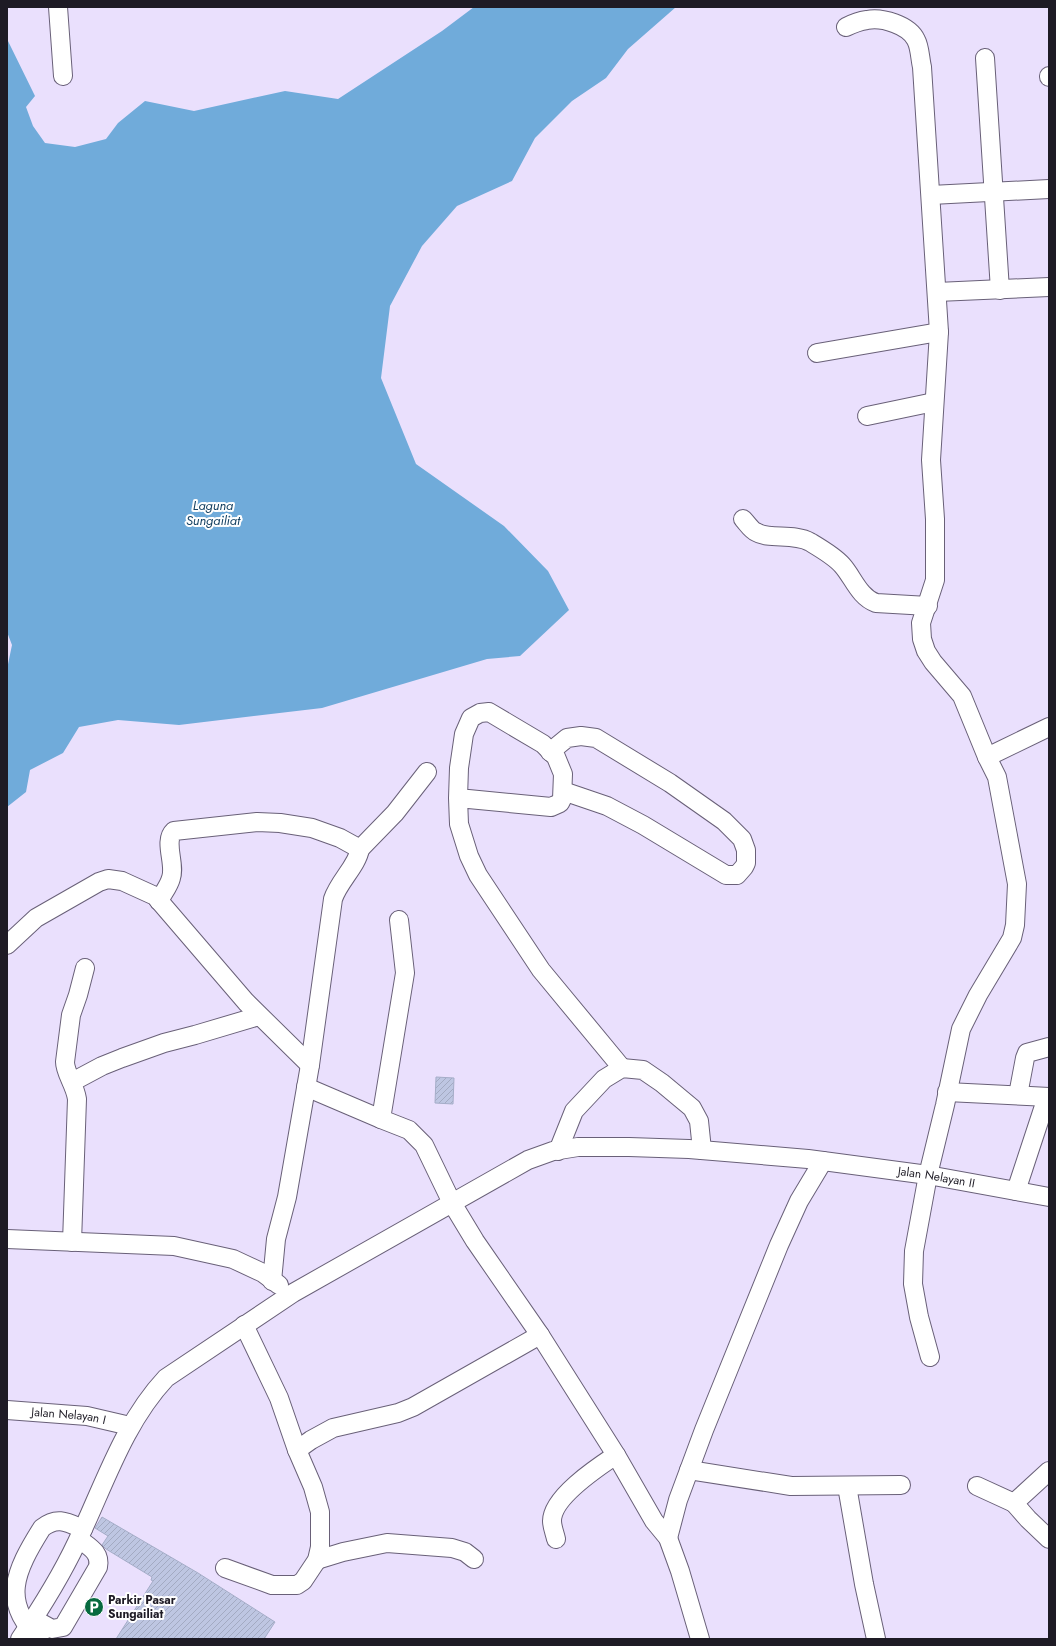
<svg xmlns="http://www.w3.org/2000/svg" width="1056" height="1646" viewBox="0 0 1056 1646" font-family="Jost,sans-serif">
  <defs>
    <pattern id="building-hatch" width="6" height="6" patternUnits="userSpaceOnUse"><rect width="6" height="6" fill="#bec6e2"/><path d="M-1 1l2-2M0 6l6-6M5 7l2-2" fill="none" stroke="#a3aac2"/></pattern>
  </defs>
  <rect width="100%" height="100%" fill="#eae0fd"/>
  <!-- water -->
  <path fill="#70abda" d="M474,7H676L628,49L606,78L572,101L535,138L512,181L457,206L422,246L390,306L381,378L416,464L504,526L548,571L569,610L520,656L487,659L322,708L179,725L118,720L79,727L63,753L30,770L26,792L7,807V669L12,645L7,632V39L35,96L26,107L33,126L45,143L75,147L106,139L118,123L145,101L194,111L285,91L338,99L442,31Z"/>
  <!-- building -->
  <path fill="url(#building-hatch)" stroke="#a5adc8" d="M436,1077L454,1078L453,1104L435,1103Z
    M102,1517L198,1573L275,1622L264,1639H116L153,1581L151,1580L152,1577L106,1549L102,1545L108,1536L95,1528Z"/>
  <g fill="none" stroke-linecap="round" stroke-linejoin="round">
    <defs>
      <g id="minor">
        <path d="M58,7L63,76"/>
        <path d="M846,27C852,24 860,21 867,20C882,17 909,25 916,40C920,47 920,59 922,67L939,332L931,460L935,519V580L921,623L922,639L926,651L933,662L962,696L987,757L997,777L1017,884L1015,925L1012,938L978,995L961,1029L945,1105L928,1175L914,1251L913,1284L919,1317L930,1357"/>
        <path d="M985,58L1000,290"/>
        <path d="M1049,76V77"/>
        <path d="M931,195L1049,189"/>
        <path d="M937,292L1049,287"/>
        <path d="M817,353L939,332"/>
        <path d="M867,416L934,402"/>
        <path d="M743,519C747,523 751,530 756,532C769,540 794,533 810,542C820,548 834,556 842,565C853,577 859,597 876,603L928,606"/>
        <path d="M550,752L567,738L581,736L596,738L670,783L724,821L742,839L746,850V863L744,867L737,875H726L643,825L607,806L563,791"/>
        <path d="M987,757L1049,727"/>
        <path d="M458,798L551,807L560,803L562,799L563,774L556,757L543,744L489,712L480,713L471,718L464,734L459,768L458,798L459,824L469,856L478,875L541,970L622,1068"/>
        <path d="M360,849L395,813L427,772"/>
        <path d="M159,901C163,893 169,886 171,878C176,864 163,841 174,831L257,822L280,823L312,828L340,838L360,849C357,866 339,881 333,899L310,1065L287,1197L276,1239L272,1281"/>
        <path d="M399,920L405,973L381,1119L409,1130L424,1145L452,1203L475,1241L540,1335L616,1455L654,1521L668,1538L680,1571L700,1639"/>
        <path d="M7,945L36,918L99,882L108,879L122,881L155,896L246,1002L310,1065"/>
        <path d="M72,1082L102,1066L122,1058L164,1043L195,1035L259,1016"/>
        <path d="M306,1087L381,1119"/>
        <path d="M947,1092L1049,1097"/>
        <path d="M1018,1095L1025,1058L1027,1053L1049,1047"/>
        <path d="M558,1151L574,1111L604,1079L622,1068L643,1070L662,1083L692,1108L699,1121L702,1150"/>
        <path d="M1016,1191L1047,1097"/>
        <path d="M7,1239L174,1246L233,1259L263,1273L279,1285"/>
        <path d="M72,1242L77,1099C75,1085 65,1073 65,1062L71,1015L78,995L85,968"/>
        <path id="s1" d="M7,1410L87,1416L130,1426"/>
        <path d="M297,1450L311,1440L333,1428L398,1413L413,1407L540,1335"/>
        <path d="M689,1470L791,1486L901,1485"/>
        <path d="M1049,1471L1014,1503L1028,1519L1049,1539"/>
        <path d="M847,1486L864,1584L876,1639"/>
        <path d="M977,1486L1014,1503"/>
        <path d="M668,1538L678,1500L704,1430L779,1245L799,1201L823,1161"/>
        <path d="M556,1539C555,1534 552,1527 552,1521C552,1497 598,1467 616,1455"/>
        <path d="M317,1560L343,1552L387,1543L452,1548L465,1552L474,1559"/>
        <path d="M225,1568L272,1585H297L303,1581L317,1560L320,1547V1512L313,1487L297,1450L279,1398L244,1325"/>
        <path d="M34,1619L52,1629L63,1627L98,1567C101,1552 89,1547 79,1539"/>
        <path id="s2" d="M20,1639C41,1608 61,1576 77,1542C104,1486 123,1424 166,1378L293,1293L528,1160L553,1151L578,1147H629L689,1149L808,1159L928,1175L1049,1197"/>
        <path d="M40,1639C0,1603 15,1571 42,1528C57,1516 67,1522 83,1529"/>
      </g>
    </defs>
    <!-- minor casing -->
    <use href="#minor" stroke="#696078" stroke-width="20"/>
    <!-- minor -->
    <use href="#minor" stroke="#fff" stroke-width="18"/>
  </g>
  <!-- icons -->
  <defs>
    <symbol id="parking-disc" viewBox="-11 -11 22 22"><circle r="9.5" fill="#076a3f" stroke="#fff"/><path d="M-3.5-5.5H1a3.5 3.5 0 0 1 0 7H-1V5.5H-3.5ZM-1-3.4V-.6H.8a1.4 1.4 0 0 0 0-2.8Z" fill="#fff"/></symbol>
  </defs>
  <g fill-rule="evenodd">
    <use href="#parking-disc" x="83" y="1596" width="22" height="22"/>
  </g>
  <g text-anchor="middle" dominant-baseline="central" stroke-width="4" stroke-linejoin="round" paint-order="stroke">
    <!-- street labels -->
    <g font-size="12" fill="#1e1b25" stroke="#fff">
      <text stroke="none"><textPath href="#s2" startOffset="1135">Jalan Nelayan II</textPath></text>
      <text stroke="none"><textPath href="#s1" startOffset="62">Jalan Nelayan I</textPath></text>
    </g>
    <!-- poi labels -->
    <g font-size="12" font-weight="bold" fill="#1e1b25" stroke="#fff" text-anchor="start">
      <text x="108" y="1600">Parkir Pasar<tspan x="108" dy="14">Sungailiat</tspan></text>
    </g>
    <!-- water labels -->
    <g font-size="13" font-style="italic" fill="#164263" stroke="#fff">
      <text x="213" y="505">Laguna<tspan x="213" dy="15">Sungailiat</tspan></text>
    </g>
  </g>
  <!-- border -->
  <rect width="1056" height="1646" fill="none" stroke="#1e1b25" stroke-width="16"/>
</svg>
